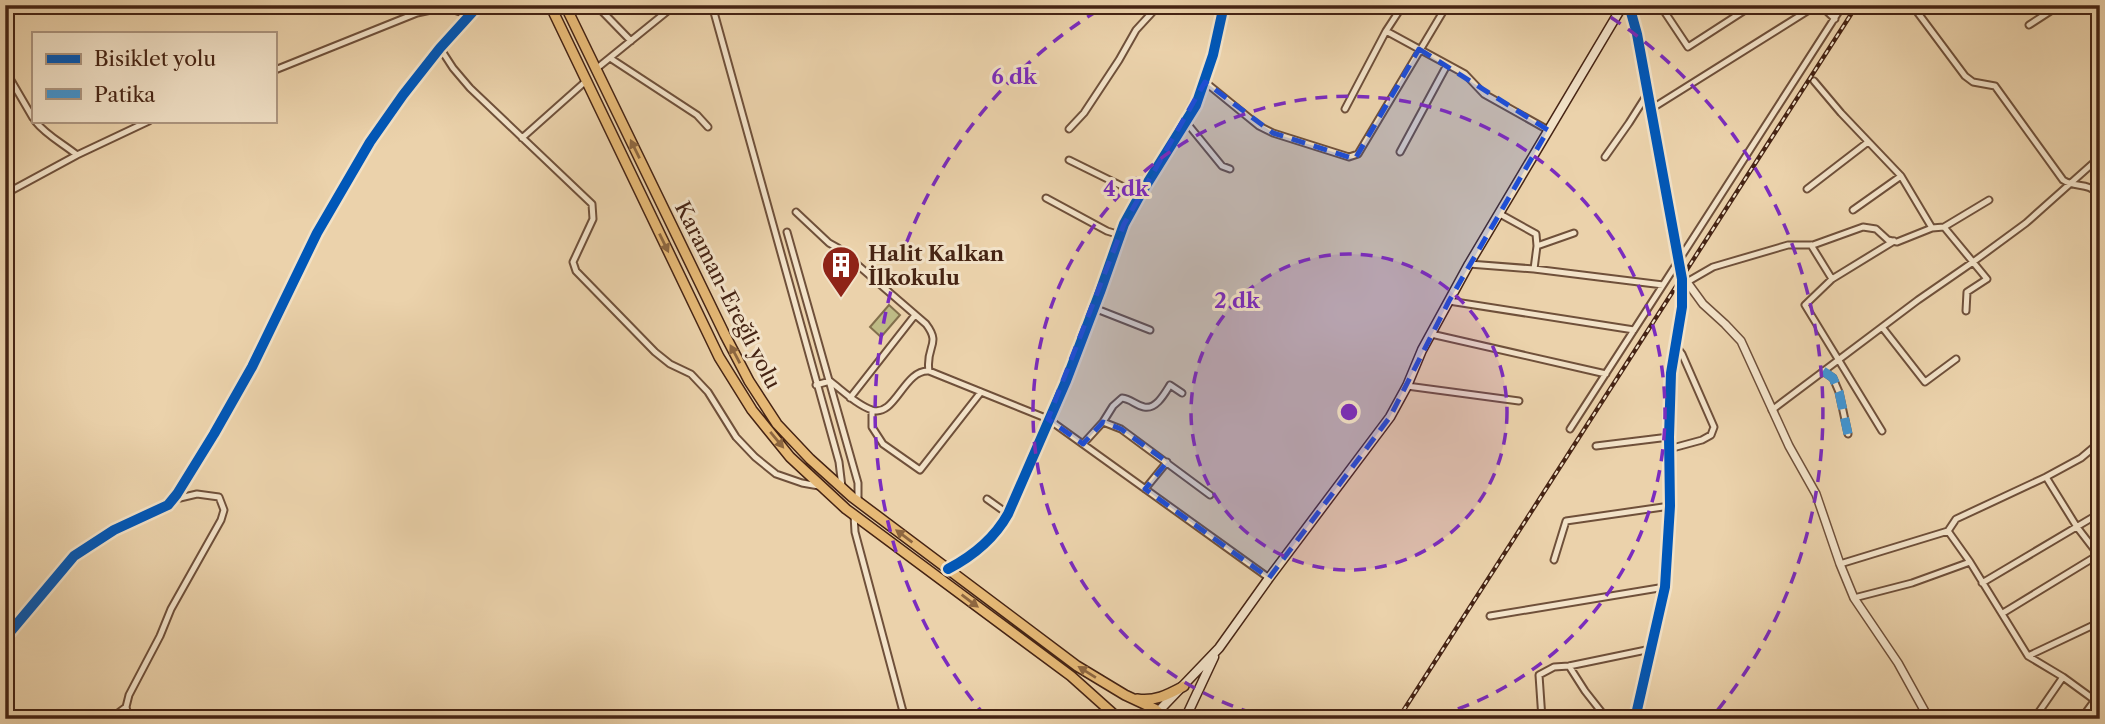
<svg xmlns="http://www.w3.org/2000/svg" width="2105" height="724" viewBox="0 0 2105 724" font-family="'Libre Caslon Text',serif">
  <rect width="100%" height="100%" fill="#ebd2ab"/>
  <filter id="stains"><feTurbulence type="fractalNoise" baseFrequency=".00286" numOctaves="4"/><feColorMatrix values="0 0 0 0 .2 0 0 0 0 .09 0 0 0 0 .02 0 0 0 .5 -.17"/></filter>
  <radialGradient id="worn" r=".72"><stop offset=".6" stop-color="#630" stop-opacity="0"/><stop offset="1" stop-color="#630" stop-opacity=".3"/></radialGradient>
  <!-- green -->
  <path fill="#bdba85" stroke="#826f4c" stroke-width="2" d="M889,305L900,315L881,337L870,327Z"/>
  <g fill="none" stroke-linecap="round" stroke-linejoin="round">
    <defs>
      <path id="minor" d="M596,5L631,41
        M712,5L839,462L842,487
        M1660,5L1688,47L1753,5
        M1820,5L1835,19
        M1912,5L1965,76L1973,82L1995,86L2063,180C2077,189 2086,181 2100,195
        M2029,25L2060,5
        M1386,31L1465,74L1484,94L1548,130
        M440,48L453,68L470,88L592,204L593,219L573,262L576,271L655,352L670,364L691,374L708,392L736,437L755,457L776,474L802,483L819,486
        M610,58L697,115L708,127
        M596,69L675,5
        M5,70L33,118
        M275,70L417,13L445,7L469,15
        M1814,81L1841,113L1901,176L1932,228
        M1205,82L1259,126L1273,133L1349,157L1358,154L1447,5
        M1345,109L1386,31L1403,5
        M1651,109L1817,5
        M35,121C46,135 62,143 77,155
        M1186,122L1222,166L1230,169
        M1069,129L1084,113L1119,60L1136,30L1159,5
        M522,138L586,81
        M1400,152L1447,65
        M1605,157L1629,123L1648,93
        M1069,160L1140,195
        M1807,189L1868,142
        M5,194L77,155L149,121
        M1046,198L1107,231L1120,235
        M1853,210L1901,176
        M796,212L829,243L838,248L926,324C942,345 925,346 929,371
        M1500,214L1536,234L1537,246
        M1944,227L1987,279L1967,292L1966,311
        M787,232L858,483V501
        M1811,245L1832,279L1894,241
        M1469,264L1534,269L1663,285L1843,5
        M1534,269L1537,246L1574,233
        M1832,279L1805,305L1882,431
        M1687,282L1713,267L1788,245H1813L1863,227L1876,229L1888,240L1897,242L1932,228L1944,227L1989,200
        M1449,301L1634,330
        M1094,308L1150,330
        M1882,327L1925,382L1956,359
        M1431,334L1606,374
        M1823,371L1833,378L1839,392L1848,434
        M816,385L830,381C843,391 857,405 872,410C895,418 904,369 929,371L1048,419L1269,578
        M1407,386L1519,401
        M850,398L915,315
        M872,410V427L883,444L920,470L981,392
        M1772,410L1918,300L1973,262L2026,223L2100,157
        M1103,422L1113,406L1122,398C1131,399 1135,405 1144,407C1156,410 1165,393 1170,385L1182,393
        M1570,429L1663,285
        M1083,444L1103,422L1121,429L1210,495
        M1596,446L1669,437
        M1669,449L1702,440L1711,435L1714,427L1682,354L1675,345
        M2046,477L2081,458L2100,442
        M1145,489L1167,462
        M987,499L1008,514
        M854,515L855,532L905,719
        M1948,531L1970,562L2028,656L2100,622
        M1554,560L1566,521L1670,506
        M1840,564L1948,531L1956,519L2046,477L2077,527L2100,557
        M1982,583L2100,513
        M1854,598L1912,583L1970,562
        M2003,613L2098,555
        M1490,616L1665,587
        M2028,656L2063,677L2100,704
        M1569,666L1585,691L1607,719
        M110,719L126,707
        M129,719L126,707L129,695L160,636L171,609L221,520L224,510L219,497L197,494L180,498L177,494
        M1542,719L1539,675L1554,667L1569,666L1651,649
        M2034,719L2063,677
        M2081,719L2095,700"/>
      <path id="tertiary" d="M1629,5L1637,34L1682,279V307L1671,373L1669,437L1670,506L1665,587L1635,719
        M1682,279L1687,282L1703,304L1725,324L1741,341L1789,446L1816,494L1840,564L1854,598L1898,663L1929,719
        M948,569C973,556 994,539 1008,514L1066,381L1100,292L1124,224L1140,195L1196,105L1213,55L1224,5
        M5,638L74,556L114,530L168,505L177,494L214,434L252,367L317,233L370,142L403,95L440,48L479,5"/>
      <path id="secondary" d="M1151,719L1219,648L1269,578L1390,417L1407,386L1422,350L1469,264L1623,5
        M1185,719L1214,657"/>
      <path id="trunk" d="M550,5L719,357L752,410L790,457L846,509L1071,676L1119,719
        M565,5L725,335L749,381L777,424L810,459L852,497L1077,666L1125,695L1155,709L1166,719
        M1137,699C1155,702 1169,694 1184,686"/>
    </defs>
    <!-- minor casing -->
    <use href="#minor" stroke="#6f503a" stroke-width="9"/>
    <!-- tertiary casing -->
    <use href="#tertiary" stroke="#6f503a" stroke-width="10"/>
    <!-- secondary casing -->
    <use href="#secondary" stroke="#462414" stroke-width="11"/>
    <!-- trunk casing -->
    <use href="#trunk" stroke="#462414" stroke-width="12"/>
    <!-- minor -->
    <use href="#minor" stroke="#f2e2c8" stroke-width="5"/>
    <!-- tertiary -->
    <use href="#tertiary" stroke="#f2e2c8" stroke-width="7"/>
    <!-- secondary -->
    <use href="#secondary" stroke="#f2e2c8" stroke-width="8"/>
    <!-- trunk -->
    <use href="#trunk" stroke="#e6b976" stroke-width="9"/>
    <defs>
      <path id="rail" d="M1398,719L1857,5"/>
    </defs>
    <!-- rail casing -->
    <use href="#rail" stroke="#462414" stroke-width="4.5"/>
    <!-- rail -->
    <use href="#rail" stroke="#f2e2c8" stroke-width="2" stroke-dasharray="5" stroke-linecap="butt"/>
    <!-- quiet -->
    <path stroke="#4095d3" stroke-width="9" stroke-dasharray="18 9" stroke-linecap="butt" d="M1823,371L1833,378L1839,392L1848,434"/>
    <defs>
      <path id="cycleway" d="M1629,5L1637,34L1682,279V307L1671,373L1669,437L1670,506L1665,587L1635,719
        M948,569C973,556 994,539 1008,514L1066,381L1100,292L1124,224L1140,195L1196,105L1213,55L1224,5
        M5,638L74,556L114,530L168,505L177,494L214,434L252,367L317,233L370,142L403,95L440,48L479,5"/>
    </defs>
    <!-- cycleway casing -->
    <use href="#cycleway" stroke="#f2e2c8" stroke-width="15"/>
    <!-- cycleway -->
    <use href="#cycleway" stroke="#0057b8" stroke-width="10"/>
  </g>
  <!-- one-way arrows -->
  <defs><path id="oneway-solid" d="M-6-.8H1V-3.2L6.5 0L1 3.2V.8H-6Z" transform="scale(1.75)"/></defs>
  <g fill="#8e6740">
    <use href="#oneway-solid" transform="translate(635 149) rotate(-116)"/>
    <use href="#oneway-solid" transform="translate(664 243) rotate(64)"/>
    <use href="#oneway-solid" transform="translate(735 354) rotate(-118)"/>
    <use href="#oneway-solid" transform="translate(777 440) rotate(50)"/>
    <use href="#oneway-solid" transform="translate(904 536) rotate(-143)"/>
    <use href="#oneway-solid" transform="translate(970 601) rotate(37)"/>
    <use href="#oneway-solid" transform="translate(1087 672) rotate(-148)"/>
  </g>
  <!-- marked area -->
  <path fill="#1d4ed8" fill-opacity="0.2" stroke="#1d4ed8" stroke-width="5" stroke-dasharray="14 9" stroke-linejoin="round" d="M1419,49L1548,130L1449,301L1390,417L1269,578L1145,489L1167,462L1121,429L1103,422L1083,444L1048,419L1124,224L1205,82L1273,133L1355,159Z"/>
  <!-- distance rings -->
  <circle cx="1349" cy="412" r="158" fill="#7b2cbf" fill-opacity=".12"/>
  <g fill="none" stroke="#7b2cbf" stroke-width="3.5" stroke-dasharray="12 9">
    <circle cx="1349" cy="412" r="158"/>
    <path d="M1273 719A316 316 0 1 1 1425 719"/>
    <path d="M986 717A474 474 0 0 1 1105 6M1593 6A474 474 0 0 1 1712 717"/>
  </g>
  <!-- icons -->
  <defs>
    <symbol id="building-pin" viewBox="-11 -11 22 30"><path d="M0 17L-7.5 6A9.5 9.5 0 1 1 7.5 6Z" fill="#8f2418" stroke="#f2e2c8"/><path d="M-4-6H4V6H1V3H-1V6H-4ZM-2.5-4.3h1.7v1.8h-1.7ZM.8-4.3h1.7v1.8H.8ZM-2.5-1h1.7V.8h-1.7ZM.8-1h1.7V.8H.8Z" fill="#fff"/></symbol>
  </defs>
  <g fill-rule="evenodd">
    <use href="#building-pin" x="819" y="243" width="44" height="60"/>
  </g>
  <g text-anchor="middle" dominant-baseline="central" stroke-width="6" stroke-linejoin="round" paint-order="stroke">
    <!-- poi labels -->
    <g font-size="21" font-weight="bold" fill="#462414" stroke="#f2e2c8" text-anchor="start">
      <text x="868" y="253">Halit Kalkan<tspan x="868" dy="24">İlkokulu</tspan></text>
    </g>
    <!-- street labels -->
    <g font-size="21" fill="#462414" stroke="#f2e2c8">
      <text transform="translate(728 295) rotate(63)">Karaman-Ereğli yolu</text>
    </g>
  </g>
  <circle cx="1349" cy="412" r="10" fill="#7b2cbf" stroke="#f2e2c8" stroke-width="3.5"/>
  <g font-size="21" text-anchor="middle" font-weight="bold" fill="#7b2cbf" stroke="#f2e2c8" stroke-width="6" stroke-linejoin="round" paint-order="stroke">
    <text x="1014" y="84">6 dk</text>
    <text x="1126" y="196">4 dk</text>
    <text x="1237" y="308">2 dk</text>
  </g>
  <!-- margin -->
  <rect width="2105" height="724" fill="none" stroke="#ebd2ab" stroke-width="28"/>
  <rect x="7" y="7" width="2091" height="710" fill="none" stroke="#462414" stroke-width="3.5"/>
  <rect x="14" y="14" width="2077" height="696" fill="none" stroke="#462414" stroke-width="2"/>
  <!-- legend -->
  <rect x="32" y="32" width="245" height="91" fill="#f2e2c8" stroke="#ad9680" stroke-width="2"/>
  <rect x="46" y="54" width="35" height="10" fill="#0057b8" stroke="#ad9680" stroke-width="2"/>
  <text x="94" y="66" font-size="21" fill="#462414">Bisiklet yolu</text>
  <rect x="46" y="89" width="35" height="10" fill="#4095d3" stroke="#ad9680" stroke-width="2"/>
  <text x="94" y="102" font-size="21" fill="#462414">Patika</text>
  <rect width="100%" height="100%" filter="url(#stains)"/>
  <rect width="100%" height="100%" fill="url(#worn)"/>
</svg>
